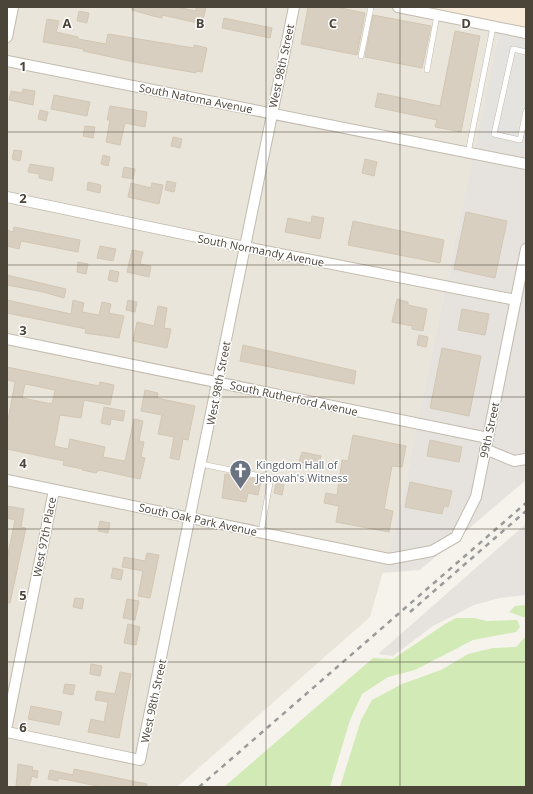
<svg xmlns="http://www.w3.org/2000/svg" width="533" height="794" viewBox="0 0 533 794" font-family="'Open Sans',sans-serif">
  <rect width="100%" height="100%" fill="#f6f3ec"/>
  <!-- residential -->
  <path fill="#eae5da" d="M7,7H415L500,25L395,530L370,617L177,787H7Z"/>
  <!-- commercial -->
  <path fill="#f7ead8" d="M415,7H526V30Z"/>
  <!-- industrial -->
  <path fill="#e6e2dd" d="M500,25L526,30V480L420,570L382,573L395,530Z
    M526,524V595L500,598L474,605L433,626L393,656L378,654Z"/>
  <!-- green -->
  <path fill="#d2eab5" d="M526,605V618L509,612L515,606Z
    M456,618H474L487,621L517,620L520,627L516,632L473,640L415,670L388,677L362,694L350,720L330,787H224L373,658L393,659L445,624Z
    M526,636V787H340L361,720L372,700L402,684L441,670L468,654L493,648L516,647Z"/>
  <!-- parking -->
  <path fill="#e5e3e0" d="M501,36L526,41V150L479,140Z"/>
  <!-- building -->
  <path fill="#d8cfc1" stroke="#d3c7b4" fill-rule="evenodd" d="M132,7H177L196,11V7H206L202,24L162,15V18L153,16L132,10Z
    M308,7H336L365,13L357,55L301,44Z
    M79,11L89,13L87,23L77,21Z
    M373,15L431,26L422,68L365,57Z
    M224,18L272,28L270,38L222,28Z
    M47,19L59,21L56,32L78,37V39L106,44L108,34L194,48V45L207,48L202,72L196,71V73L134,62L83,51L84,49L43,42Z
    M455,31L480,36L461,132L435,127L437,120L375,107L378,93L440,106Z
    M23,89L35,91L33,105L9,100L11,91L22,93Z
    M54,95L90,102L87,116L51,109Z
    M110,106L147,112L145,127L125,123L120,145L106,142L110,120H107Z
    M40,110L48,112L46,121L38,119Z
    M85,126L95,127L93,138L83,136Z
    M173,137L182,139L180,148L171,146Z
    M14,150L22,151L20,161L12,159Z
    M103,155L110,157L108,166L101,164Z
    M365,159L377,162L374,176L362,173Z
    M30,164L54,168L52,181L39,178V174L28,172Z
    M124,167L135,169L133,179L122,177Z
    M167,181L176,183L174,192L165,190Z
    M88,182L101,185L100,193L87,190Z
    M131,183L151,188L152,183L163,185L159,204L128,197Z
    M466,212L507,221L495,278L454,269Z
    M312,216L324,218L320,239L285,232L288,218L311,223Z
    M353,221L444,240L440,263L348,245Z
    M14,227L80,240L78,252L21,241L19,249L7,246V230L13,232Z
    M100,246L116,249L113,261L97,258Z
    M132,250L143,252L140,264L151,266L149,277L127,272Z
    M78,262L88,264L86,274L77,272Z
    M110,270L119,272L117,282L108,280Z
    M7,275L66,289L64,298L43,292L7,285Z
    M397,299L408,302V305L427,309L423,331L412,329V326L392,322Z
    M7,300L71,314L73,300L84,303L82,312L99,315L102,302L111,304L109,313L124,316L119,338L85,333L86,329L7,313Z
    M128,300L137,302L135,312L126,310Z
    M158,306L167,308L164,328L171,329L167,348L133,341L137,322L154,326Z
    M462,309L489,314L485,335L458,330Z
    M419,335L428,337L426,347L417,345Z
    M243,345L356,371L354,384L240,361Z
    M442,348L481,356L469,416L430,408Z
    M7,367L99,386L100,382L114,385L110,405L84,400L81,418L60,415L54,446L68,449L70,439L105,447L103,457L125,461L134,419L143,421L139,441L144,442L141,457L145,458L140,479L99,470L96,473L82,470L83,469L63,465L64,461L7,449V425L15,382L7,380ZM25,384L55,390L52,404L22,398Z
    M145,390L158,393L157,398L195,406L188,440L183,439L179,460L170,458L174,437L158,434L162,415L141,411Z
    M104,407L125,411L123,421L111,419L110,425L101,423Z
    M353,435L406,446L402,467L392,466L387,493L384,509L393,511L389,532L336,522L339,506L324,503L326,493L337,495L342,460L348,461Z
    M430,440L462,447L459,462L427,456Z
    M302,452L321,456L319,466L299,462Z
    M225,474L261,480L258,495L248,493L246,502L222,498Z
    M410,482L452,491L448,507L444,506L442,514L405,507Z
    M276,483L284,485L282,495L274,493Z
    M7,506L24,509L21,527L26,528L10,603H7V558L15,520L7,518Z
    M100,521L110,523L108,533L98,531Z
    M147,553L159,555L150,598L138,596L143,571L122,567L124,557L145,561Z
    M113,568L123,570L121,580L111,578Z
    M75,598L84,599L82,609L73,607Z
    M127,599L139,601L135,620L123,618Z
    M128,624L140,627L136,645L124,643Z
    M91,664L102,666L100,676L90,674Z
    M120,672L131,674L119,738L88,732L91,719L104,722L108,702L95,700L97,691L115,694Z
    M65,684L75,685L73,695L63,693Z
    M31,706L62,712L59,725L28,719Z
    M18,764L33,767L32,770L38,771L37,778L32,776L29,787H16Z
    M74,769L147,784V787H102L58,778V781L48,779L50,770L73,775Z"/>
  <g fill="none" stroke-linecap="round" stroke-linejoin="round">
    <defs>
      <path id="lane" d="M526,52L513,49L494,134L520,140L526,111
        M361,56L371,7
        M427,70L437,15
        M468,153L493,27
        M201,464L265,477L270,483L261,532"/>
      <path id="street" d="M398,7L526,33
        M7,37L13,7
        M7,61L526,164
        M7,197L245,247L516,300
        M7,339L488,438
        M485,449L514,461L526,459
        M7,480L389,559L432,551L456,537L476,497L526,249
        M7,725L54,490
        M7,732L140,760L294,7"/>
    </defs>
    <!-- lane casing -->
    <use href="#lane" stroke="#c2bbae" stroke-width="6"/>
    <!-- street casing -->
    <use href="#street" stroke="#c2bbae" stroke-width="12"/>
    <!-- lane -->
    <use href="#lane" stroke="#fff" stroke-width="5"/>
    <!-- street -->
    <use href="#street" stroke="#fff" stroke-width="10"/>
    <!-- rail -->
    <path stroke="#9a9a9a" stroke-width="2.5" stroke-dasharray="5 5" stroke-linecap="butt" d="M410,612L526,511
      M199,787L526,503"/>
  </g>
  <!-- grid -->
  <path fill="none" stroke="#4b4439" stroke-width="1" stroke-opacity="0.55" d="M133,7V787M266,7V787M400,7V787M7,132H526M7,265H526M7,397H526M7,529H526M7,662H526"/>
  <!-- icons -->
  <defs>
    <symbol id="church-pin" viewBox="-11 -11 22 30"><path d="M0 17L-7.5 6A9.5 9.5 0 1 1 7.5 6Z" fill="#6b7280" stroke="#fff"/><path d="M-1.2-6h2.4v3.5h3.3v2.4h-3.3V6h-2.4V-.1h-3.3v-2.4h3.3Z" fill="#fff"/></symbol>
  </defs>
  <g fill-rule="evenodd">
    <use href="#church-pin" x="228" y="458" width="25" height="34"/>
  </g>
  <g text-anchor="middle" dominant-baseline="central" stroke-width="3" stroke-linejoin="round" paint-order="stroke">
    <!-- street labels -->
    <g font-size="11" fill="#4b4439" stroke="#fff">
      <text transform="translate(281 66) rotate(-78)">West 98th Street</text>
      <text transform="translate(196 98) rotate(11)">South Natoma Avenue</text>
      <text transform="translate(261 250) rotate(11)">South Normandy Avenue</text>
      <text transform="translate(218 383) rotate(-79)">West 98th Street</text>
      <text transform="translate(294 398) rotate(12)">South Rutherford Avenue</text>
      <text transform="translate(489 430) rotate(-78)">99th Street</text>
      <text transform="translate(198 519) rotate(12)">South Oak Park Avenue</text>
      <text transform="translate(44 537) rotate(-79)">West 97th Place</text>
      <text transform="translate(153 701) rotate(-78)">West 98th Street</text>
    </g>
    <!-- worship labels -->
    <g font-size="11" fill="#5b616d" stroke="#fff" text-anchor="start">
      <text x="256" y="464">Kingdom Hall of<tspan x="256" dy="13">Jehovah's Witness</tspan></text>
    </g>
  </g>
  <g font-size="13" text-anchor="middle" font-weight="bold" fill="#4b4439" stroke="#fff" stroke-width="3" stroke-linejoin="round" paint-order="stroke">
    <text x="67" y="28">A</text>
    <text x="200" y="28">B</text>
    <text x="333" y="28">C</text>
    <text x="466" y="28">D</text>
    <text x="23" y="71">1</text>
    <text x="23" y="203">2</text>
    <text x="23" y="335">3</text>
    <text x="23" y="468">4</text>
    <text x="23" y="600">5</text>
    <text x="23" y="732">6</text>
  </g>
  <!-- border -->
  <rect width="533" height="794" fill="none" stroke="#4b4439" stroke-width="16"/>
</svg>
